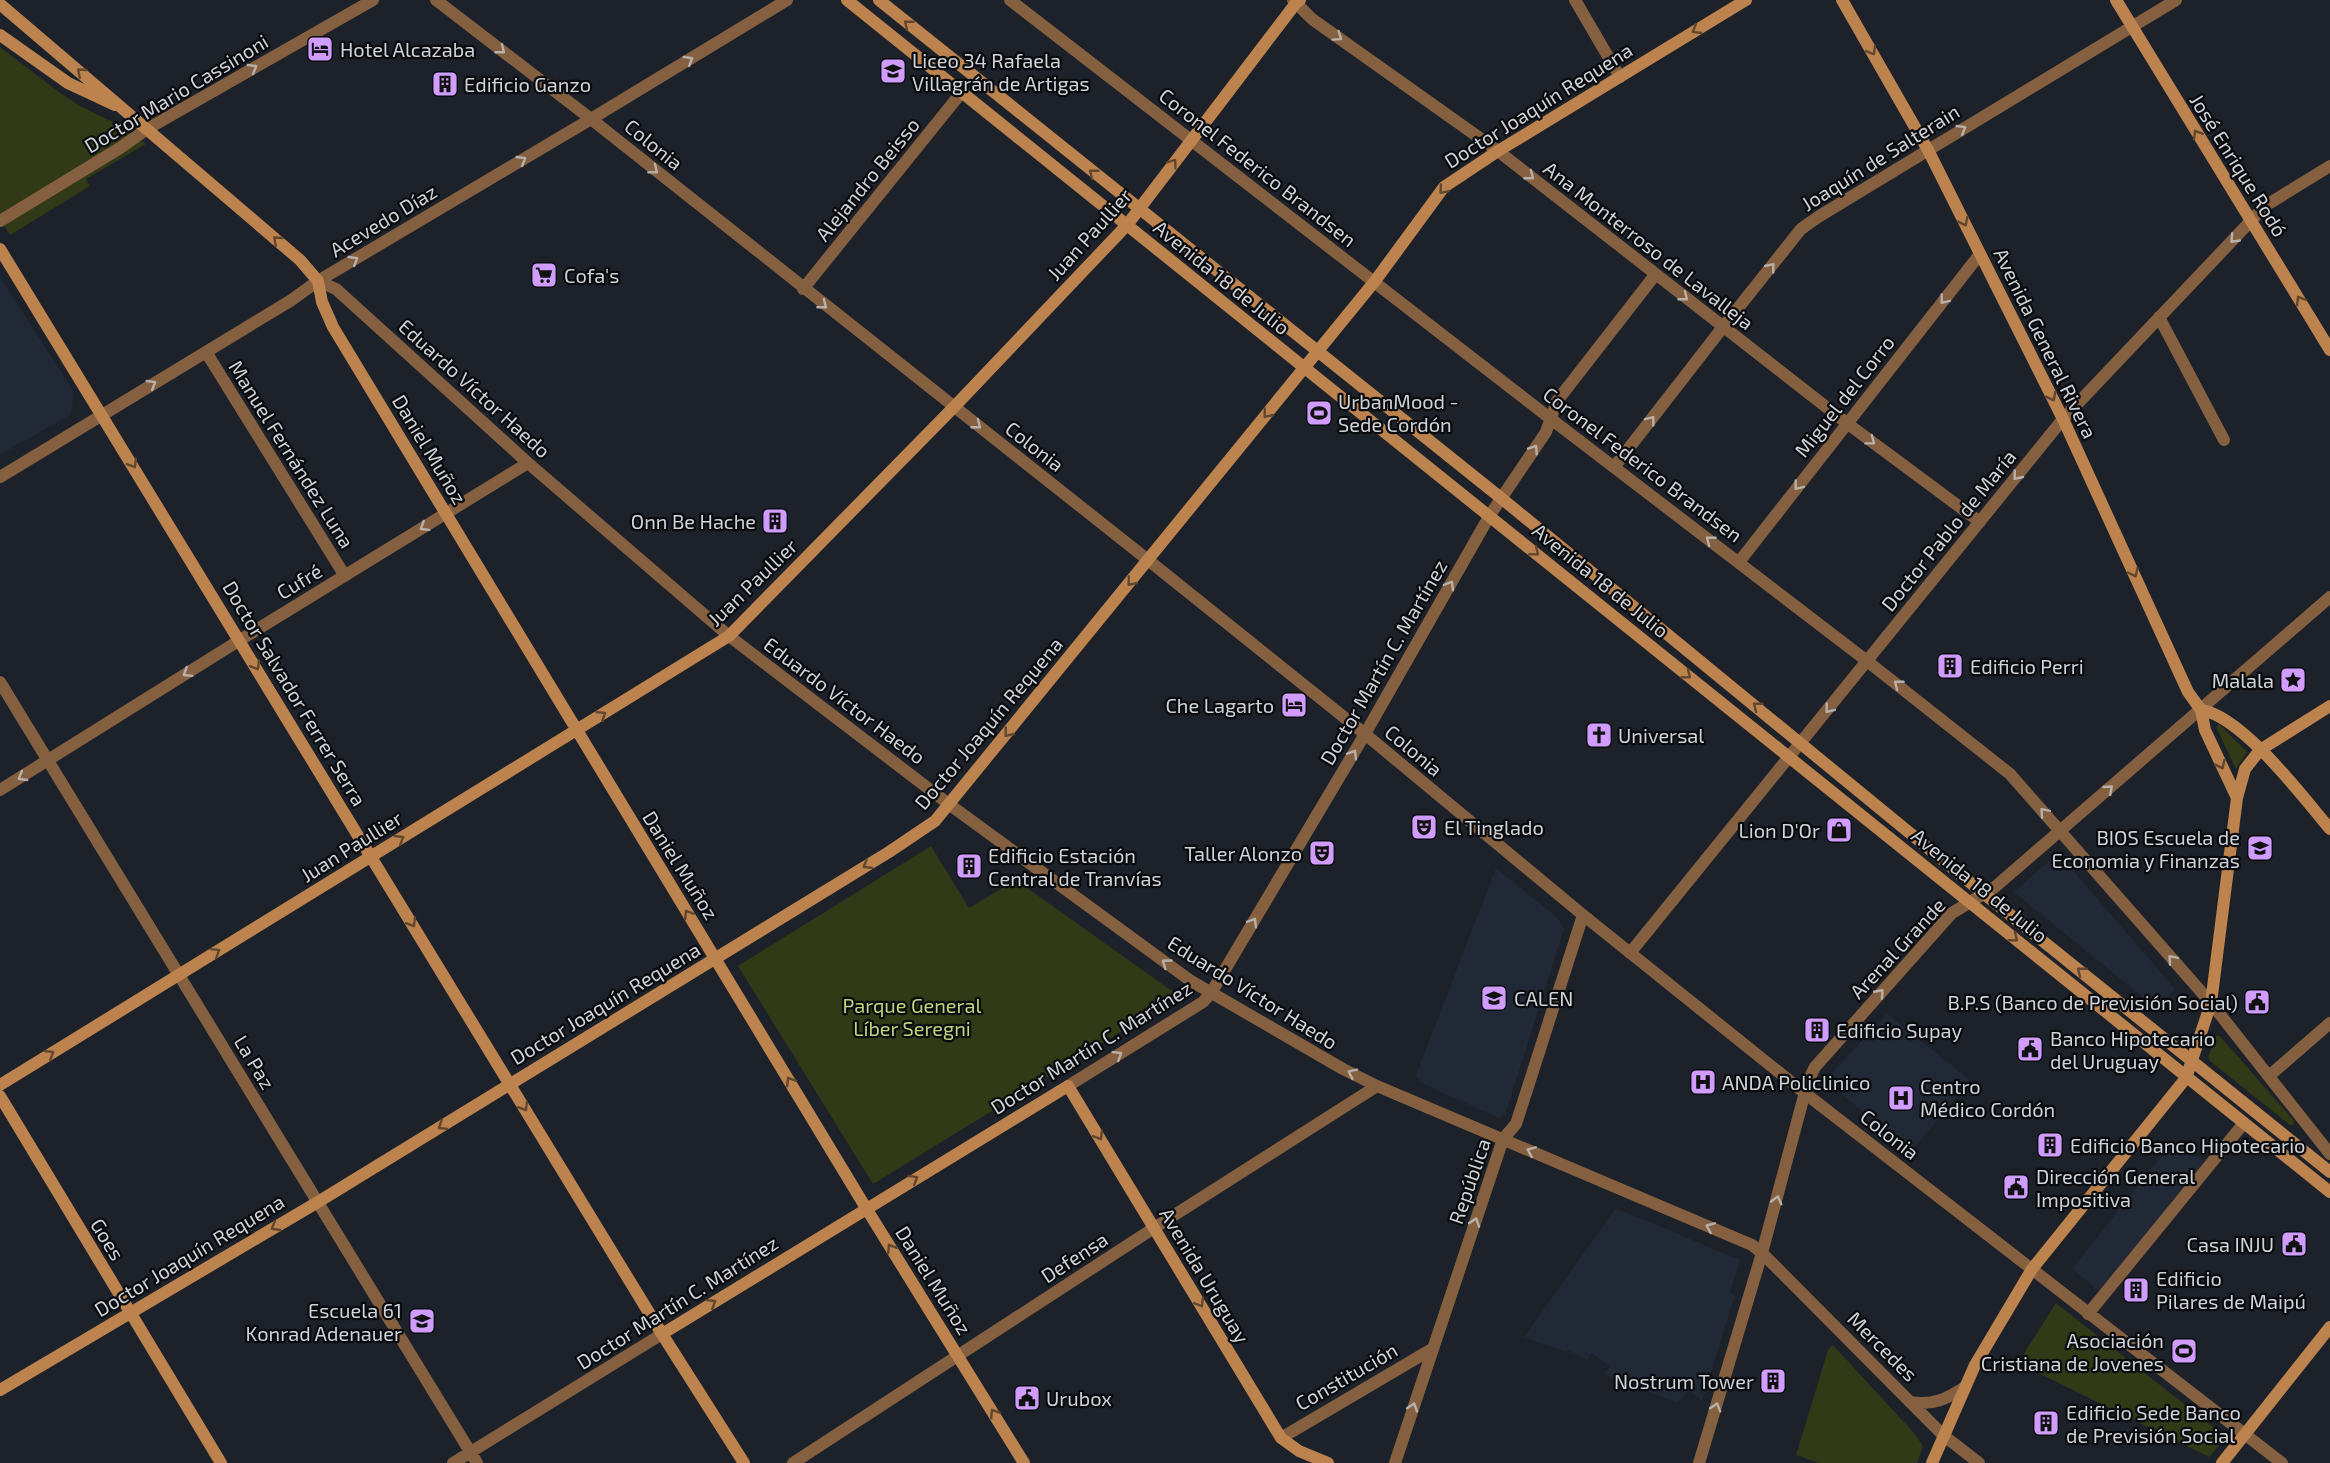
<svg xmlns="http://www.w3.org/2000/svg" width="2330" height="1463" viewBox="0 0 2330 1463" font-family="'Exo 2',sans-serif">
  <rect width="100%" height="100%" fill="#1d2129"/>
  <!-- built -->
  <path fill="#222936" d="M0,277L74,392L71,414L0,455Z
    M2058,853L2175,989L2156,1008L2014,892Z
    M1496,868L1559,919L1564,929L1505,1115L1499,1118L1421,1083L1416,1075Z
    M1887,1014L1970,1080L1911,1152L1825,1080Z
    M2175,1139L2204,1162L2101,1292L2072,1269Z
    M1616,1208L1740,1260L1730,1293L1735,1295L1702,1401L1689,1390L1678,1403L1604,1374L1610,1366L1591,1353L1587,1360L1568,1350L1566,1352L1524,1337Z"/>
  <!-- green -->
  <path fill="#323916" d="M0,47L60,93L80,106L127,129L146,144L86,179L90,186L10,235L0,219Z
    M2219,724L2247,752L2236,769L2216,727Z
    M931,846L969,908L1016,880L1179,996L873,1184L738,966Z
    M2216,1036H2220L2294,1121L2293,1125H2290L2210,1061L2208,1057Z
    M2056,1303L2226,1437L2209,1457L2018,1363Z
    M1833,1345L1914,1433L1923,1446L1917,1463H1819L1796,1455L1828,1350Z"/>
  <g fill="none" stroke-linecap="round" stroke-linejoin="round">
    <!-- street -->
    <path stroke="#846040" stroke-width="12" d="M436,0L591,119L1148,560L1365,734L1583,915L1806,1094L2282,1463
      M1010,0L1551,419L1867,661L2010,774L2211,1003L2330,1154
      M1293,0L1312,19L1498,151L1848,424L1980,522
      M1575,0L1620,77
      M0,221L120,148L147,129L373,0
      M318,281L336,289L528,463L729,636L950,805L1191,981L1343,1069L1377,1086L1752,1245L1762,1253L1943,1435L1979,1463
      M803,289L961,93
      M2159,317L2224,440
      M206,352L345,576
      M1615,466L1723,327L1801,229L1818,217L2176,0
      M0,477L290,301L318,281L591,119L787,0
      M1739,562L1980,254
      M0,682L477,1463
      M0,790L240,640L528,463
      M1630,953L2063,419L2265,206L2330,166
      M2269,1076L2330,1023
      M1068,1086L1203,1002L1211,993L1365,734L1490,515L1546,432L1557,401L1655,275
      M2088,1314L2244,1123
      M1910,1402C1932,1406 1947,1399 1965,1387
      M1281,1438L1432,1349
      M453,1463L662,1334
      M793,1463L1154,1228L1377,1086
      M1395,1463L1503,1139L1516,1124L1583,915
      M1699,1463L1762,1253L1808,1081L1815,1067L1952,913L1995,887L2330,597"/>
    <!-- secondary -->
    <path stroke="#bc834e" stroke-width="12" d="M847,0L2330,1192
      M879,0L1501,498L1983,893L2330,1172
      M1842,0L1928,150L2063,419L2188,692L2201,710L2205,730L2237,798L2211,1003L2186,1078L2032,1269L1975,1365L1932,1463
      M2116,0L2330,350
      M0,4L300,260L318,281L322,302L333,327L866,1208L1024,1463
      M0,35L68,83L115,105
      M0,249L662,1334L744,1463
      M2201,710C2242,716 2303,797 2330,829
      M2237,798L2245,769L2260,750L2330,706
      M0,1085L729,636L954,407L1127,225L1296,3L1300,0
      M0,1096L221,1463
      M662,1334L1068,1086L1281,1438L1299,1451L1328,1463
      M0,1390L318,1202L889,852L935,821L1375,281L1444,187L1498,151L1746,0
      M2222,1463L2330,1327"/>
  </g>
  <!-- one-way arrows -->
  <defs><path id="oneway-chevron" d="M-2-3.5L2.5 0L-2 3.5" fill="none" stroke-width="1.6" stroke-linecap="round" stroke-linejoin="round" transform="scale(1.5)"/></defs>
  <g stroke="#62472e">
    <use href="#oneway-chevron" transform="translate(908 24) rotate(-141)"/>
    <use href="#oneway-chevron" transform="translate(1696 30) rotate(149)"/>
    <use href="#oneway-chevron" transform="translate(1872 51) rotate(60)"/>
    <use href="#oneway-chevron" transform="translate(81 72) rotate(-139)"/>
    <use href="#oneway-chevron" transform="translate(2197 134) rotate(-121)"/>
    <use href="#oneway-chevron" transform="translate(1173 163) rotate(-54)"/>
    <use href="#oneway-chevron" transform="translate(1093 173) rotate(-141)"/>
    <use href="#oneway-chevron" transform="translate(1443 190) rotate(130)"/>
    <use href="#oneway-chevron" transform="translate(1964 222) rotate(64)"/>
    <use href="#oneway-chevron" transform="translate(277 240) rotate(-139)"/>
    <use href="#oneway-chevron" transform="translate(2300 300) rotate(-121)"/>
    <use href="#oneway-chevron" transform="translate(2052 397) rotate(63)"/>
    <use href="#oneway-chevron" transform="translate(1267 414) rotate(129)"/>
    <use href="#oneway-chevron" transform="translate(133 464) rotate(59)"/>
    <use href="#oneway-chevron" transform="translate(1535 552) rotate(39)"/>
    <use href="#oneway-chevron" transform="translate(2134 573) rotate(65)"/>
    <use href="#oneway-chevron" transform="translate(1131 582) rotate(129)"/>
    <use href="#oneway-chevron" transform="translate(256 666) rotate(59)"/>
    <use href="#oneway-chevron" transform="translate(1687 675) rotate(39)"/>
    <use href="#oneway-chevron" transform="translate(1757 706) rotate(-141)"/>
    <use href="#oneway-chevron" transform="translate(602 715) rotate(-32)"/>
    <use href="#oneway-chevron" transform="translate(1008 733) rotate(129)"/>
    <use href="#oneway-chevron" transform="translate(2221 765) rotate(64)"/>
    <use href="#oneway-chevron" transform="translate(400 839) rotate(-31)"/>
    <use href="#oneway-chevron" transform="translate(867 865) rotate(148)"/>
    <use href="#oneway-chevron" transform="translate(688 914) rotate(-122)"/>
    <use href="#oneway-chevron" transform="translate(412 923) rotate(59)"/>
    <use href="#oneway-chevron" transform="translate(2014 938) rotate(39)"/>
    <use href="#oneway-chevron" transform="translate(216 952) rotate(-32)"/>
    <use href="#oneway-chevron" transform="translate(2081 971) rotate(-141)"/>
    <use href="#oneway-chevron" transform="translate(50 1054) rotate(-32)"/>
    <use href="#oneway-chevron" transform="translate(790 1081) rotate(-121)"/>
    <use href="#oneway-chevron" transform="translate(524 1107) rotate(59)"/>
    <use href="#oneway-chevron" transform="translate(442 1126) rotate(148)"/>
    <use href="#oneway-chevron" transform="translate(1099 1136) rotate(59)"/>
    <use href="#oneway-chevron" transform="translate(914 1179) rotate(-31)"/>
    <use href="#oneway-chevron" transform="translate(275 1227) rotate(149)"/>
    <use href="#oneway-chevron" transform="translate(891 1248) rotate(-122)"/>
    <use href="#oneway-chevron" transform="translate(712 1303) rotate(-32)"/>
    <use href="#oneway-chevron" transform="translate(1200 1303) rotate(59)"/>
    <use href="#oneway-chevron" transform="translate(994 1413) rotate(-122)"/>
  </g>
  <g stroke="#b8b0aa">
    <use href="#oneway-chevron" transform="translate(1338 37) rotate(35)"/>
    <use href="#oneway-chevron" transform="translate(501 50) rotate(38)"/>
    <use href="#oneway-chevron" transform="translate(689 60) rotate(-31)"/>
    <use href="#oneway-chevron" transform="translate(253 68) rotate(-30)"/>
    <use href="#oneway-chevron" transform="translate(1962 129) rotate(-31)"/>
    <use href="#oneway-chevron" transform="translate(522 160) rotate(-31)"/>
    <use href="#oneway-chevron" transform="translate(654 170) rotate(39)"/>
    <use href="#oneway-chevron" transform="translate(1530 176) rotate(38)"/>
    <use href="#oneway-chevron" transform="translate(2234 239) rotate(134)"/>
    <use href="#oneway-chevron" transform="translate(354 260) rotate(-31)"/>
    <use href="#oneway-chevron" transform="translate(1771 267) rotate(-51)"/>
    <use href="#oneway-chevron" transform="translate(1684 297) rotate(38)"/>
    <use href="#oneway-chevron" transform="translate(1944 300) rotate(128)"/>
    <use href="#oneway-chevron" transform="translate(823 305) rotate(38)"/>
    <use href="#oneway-chevron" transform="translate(152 384) rotate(-31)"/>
    <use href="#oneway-chevron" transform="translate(1651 420) rotate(-52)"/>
    <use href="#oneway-chevron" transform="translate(977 425) rotate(38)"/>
    <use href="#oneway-chevron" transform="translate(1871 441) rotate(37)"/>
    <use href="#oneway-chevron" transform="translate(1534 449) rotate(-56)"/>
    <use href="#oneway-chevron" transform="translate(2017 476) rotate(129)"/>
    <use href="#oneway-chevron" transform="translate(1798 486) rotate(128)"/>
    <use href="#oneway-chevron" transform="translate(424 527) rotate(148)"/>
    <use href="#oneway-chevron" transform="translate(1710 540) rotate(-142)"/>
    <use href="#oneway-chevron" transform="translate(1450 585) rotate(-60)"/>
    <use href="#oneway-chevron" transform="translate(187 673) rotate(148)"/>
    <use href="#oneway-chevron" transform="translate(1898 684) rotate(-142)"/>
    <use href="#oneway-chevron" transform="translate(1829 709) rotate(128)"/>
    <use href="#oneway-chevron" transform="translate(1353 754) rotate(-59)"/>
    <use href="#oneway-chevron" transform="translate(22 777) rotate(149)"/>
    <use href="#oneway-chevron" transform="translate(2109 789) rotate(-41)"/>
    <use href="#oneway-chevron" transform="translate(2044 812) rotate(-131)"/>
    <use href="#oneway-chevron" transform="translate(1253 922) rotate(-59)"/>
    <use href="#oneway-chevron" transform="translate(2172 959) rotate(-131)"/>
    <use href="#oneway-chevron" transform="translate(1166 963) rotate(-144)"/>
    <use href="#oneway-chevron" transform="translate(1880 993) rotate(-48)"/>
    <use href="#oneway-chevron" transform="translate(1118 1055) rotate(-32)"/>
    <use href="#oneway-chevron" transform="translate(1352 1073) rotate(-154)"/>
    <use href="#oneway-chevron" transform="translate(1531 1151) rotate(-157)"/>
    <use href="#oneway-chevron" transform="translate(1777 1200) rotate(-75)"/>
    <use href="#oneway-chevron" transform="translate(1475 1222) rotate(-71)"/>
    <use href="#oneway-chevron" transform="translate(1710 1227) rotate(-157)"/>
    <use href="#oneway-chevron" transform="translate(1413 1407) rotate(-72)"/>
    <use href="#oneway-chevron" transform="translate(1716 1407) rotate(-73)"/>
  </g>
  <!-- icons -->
  <defs>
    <symbol id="hotel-square" viewBox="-11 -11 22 22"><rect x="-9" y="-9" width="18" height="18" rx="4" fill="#d09dff" stroke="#090b0e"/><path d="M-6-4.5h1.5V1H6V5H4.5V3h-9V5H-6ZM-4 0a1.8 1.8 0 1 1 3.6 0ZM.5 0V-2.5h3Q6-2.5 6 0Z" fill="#111"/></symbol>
    <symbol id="school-square" viewBox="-11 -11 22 22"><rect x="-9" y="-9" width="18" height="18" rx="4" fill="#d09dff" stroke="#090b0e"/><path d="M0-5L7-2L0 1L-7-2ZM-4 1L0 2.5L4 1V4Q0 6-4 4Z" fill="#111"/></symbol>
    <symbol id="building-square" viewBox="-11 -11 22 22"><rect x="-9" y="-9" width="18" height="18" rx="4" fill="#d09dff" stroke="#090b0e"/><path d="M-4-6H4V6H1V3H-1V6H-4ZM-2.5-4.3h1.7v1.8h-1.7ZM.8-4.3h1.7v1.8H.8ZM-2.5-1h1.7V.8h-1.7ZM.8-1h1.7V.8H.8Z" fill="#111"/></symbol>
    <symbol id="supermarket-square" viewBox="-11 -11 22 22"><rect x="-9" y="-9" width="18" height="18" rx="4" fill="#d09dff" stroke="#090b0e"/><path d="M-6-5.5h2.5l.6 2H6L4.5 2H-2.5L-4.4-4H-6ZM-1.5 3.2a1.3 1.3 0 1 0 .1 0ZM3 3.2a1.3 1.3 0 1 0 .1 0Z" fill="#111"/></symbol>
    <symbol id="stadium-square" viewBox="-11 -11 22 22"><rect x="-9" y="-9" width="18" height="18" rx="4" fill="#d09dff" stroke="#090b0e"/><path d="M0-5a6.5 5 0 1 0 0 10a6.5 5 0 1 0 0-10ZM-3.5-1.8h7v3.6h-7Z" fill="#111"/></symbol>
    <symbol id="sight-square" viewBox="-11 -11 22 22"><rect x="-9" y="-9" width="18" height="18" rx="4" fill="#d09dff" stroke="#090b0e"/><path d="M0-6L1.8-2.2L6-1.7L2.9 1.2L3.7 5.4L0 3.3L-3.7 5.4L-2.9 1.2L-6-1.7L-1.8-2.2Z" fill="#111"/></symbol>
    <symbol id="church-square" viewBox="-11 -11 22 22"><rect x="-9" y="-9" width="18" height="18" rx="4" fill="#d09dff" stroke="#090b0e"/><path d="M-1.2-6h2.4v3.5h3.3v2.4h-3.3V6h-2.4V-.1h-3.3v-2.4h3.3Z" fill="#111"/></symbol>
    <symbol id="theatre-square" viewBox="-11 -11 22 22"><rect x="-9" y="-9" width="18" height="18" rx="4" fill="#d09dff" stroke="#090b0e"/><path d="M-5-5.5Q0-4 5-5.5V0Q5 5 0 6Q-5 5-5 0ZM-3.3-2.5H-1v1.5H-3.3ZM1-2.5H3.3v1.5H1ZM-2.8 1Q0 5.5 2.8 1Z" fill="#111"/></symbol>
    <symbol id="shop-square" viewBox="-11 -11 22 22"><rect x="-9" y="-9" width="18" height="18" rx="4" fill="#d09dff" stroke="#090b0e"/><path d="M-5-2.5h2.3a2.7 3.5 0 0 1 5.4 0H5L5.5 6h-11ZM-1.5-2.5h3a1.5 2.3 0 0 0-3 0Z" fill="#111"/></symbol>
    <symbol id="university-square" viewBox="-11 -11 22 22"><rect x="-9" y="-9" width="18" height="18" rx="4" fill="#d09dff" stroke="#090b0e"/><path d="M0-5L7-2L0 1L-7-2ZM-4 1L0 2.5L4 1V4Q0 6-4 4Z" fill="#111"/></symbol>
    <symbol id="civic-square" viewBox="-11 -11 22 22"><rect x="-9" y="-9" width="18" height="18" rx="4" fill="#d09dff" stroke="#090b0e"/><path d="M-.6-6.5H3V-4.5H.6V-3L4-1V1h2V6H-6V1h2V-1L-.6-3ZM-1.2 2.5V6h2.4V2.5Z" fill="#111"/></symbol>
    <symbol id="hospital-square" viewBox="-11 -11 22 22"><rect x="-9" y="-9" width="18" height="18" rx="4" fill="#d09dff" stroke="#090b0e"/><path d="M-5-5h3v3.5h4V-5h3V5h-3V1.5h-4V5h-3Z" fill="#111"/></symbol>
  </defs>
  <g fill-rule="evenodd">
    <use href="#hotel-square" x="305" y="34" width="30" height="30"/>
    <use href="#school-square" x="878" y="56" width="30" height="30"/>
    <use href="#building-square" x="430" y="69" width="30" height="30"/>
    <use href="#supermarket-square" x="529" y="260" width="30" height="30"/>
    <use href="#stadium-square" x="1304" y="398" width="30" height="30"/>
    <use href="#building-square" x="760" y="506" width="30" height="30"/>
    <use href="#building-square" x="1935" y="651" width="30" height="30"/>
    <use href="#sight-square" x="2278" y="665" width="30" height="30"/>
    <use href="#hotel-square" x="1279" y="690" width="30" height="30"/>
    <use href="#church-square" x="1584" y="720" width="30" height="30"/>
    <use href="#theatre-square" x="1409" y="812" width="30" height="30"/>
    <use href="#shop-square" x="1824" y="815" width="30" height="30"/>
    <use href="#university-square" x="2245" y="833" width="30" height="30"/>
    <use href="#theatre-square" x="1307" y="838" width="30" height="30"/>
    <use href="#building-square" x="954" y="851" width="30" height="30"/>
    <use href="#university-square" x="1479" y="983" width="30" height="30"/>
    <use href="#civic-square" x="2242" y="987" width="30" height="30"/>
    <use href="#building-square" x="1802" y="1015" width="30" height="30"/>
    <use href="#civic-square" x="2015" y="1034" width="30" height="30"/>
    <use href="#hospital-square" x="1688" y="1067" width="30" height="30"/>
    <use href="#hospital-square" x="1886" y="1083" width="30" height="30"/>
    <use href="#building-square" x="2035" y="1130" width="30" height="30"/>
    <use href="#civic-square" x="2001" y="1172" width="30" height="30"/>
    <use href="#civic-square" x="2279" y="1229" width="30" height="30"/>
    <use href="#building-square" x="2121" y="1275" width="30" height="30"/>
    <use href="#school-square" x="407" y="1306" width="30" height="30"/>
    <use href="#stadium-square" x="2169" y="1336" width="30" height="30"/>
    <use href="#building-square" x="1758" y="1366" width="30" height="30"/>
    <use href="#civic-square" x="1012" y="1383" width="30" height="30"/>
    <use href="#building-square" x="2031" y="1408" width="30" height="30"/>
  </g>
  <g text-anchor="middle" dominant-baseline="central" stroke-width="4.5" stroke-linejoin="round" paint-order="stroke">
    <!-- poi labels -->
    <g font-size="20" fill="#cfd2d7" stroke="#090b0e" text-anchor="start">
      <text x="340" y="49">Hotel Alcazaba</text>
      <text x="912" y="60">Liceo 34 Rafaela<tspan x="912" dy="23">Villagrán de Artigas</tspan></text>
      <text x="464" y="84">Edificio Ganzo</text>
      <text x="564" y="275">Cofa's</text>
      <text x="1338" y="401">UrbanMood -<tspan x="1338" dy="23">Sede Cordón</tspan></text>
      <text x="756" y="521" text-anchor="end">Onn Be Hache</text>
      <text x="1970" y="666">Edificio Perri</text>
      <text x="2274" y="680" text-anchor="end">Malala</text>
      <text x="1274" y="705" text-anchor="end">Che Lagarto</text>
      <text x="1618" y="735">Universal</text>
      <text x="1444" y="827">El Tinglado</text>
      <text x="1820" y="830" text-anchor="end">Lion D'Or</text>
      <text x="2240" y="837" text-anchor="end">BIOS Escuela de<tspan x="2240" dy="23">Economia y Finanzas</tspan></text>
      <text x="1302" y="853" text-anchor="end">Taller Alonzo</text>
      <text x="988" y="855">Edificio Estación<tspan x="988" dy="23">Central de Tranvías</tspan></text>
      <text x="1514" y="998">CALEN</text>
      <text x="2238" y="1002" text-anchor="end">B.P.S (Banco de Previsión Social)</text>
      <text x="1836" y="1030">Edificio Supay</text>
      <text x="2050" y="1038">Banco Hipotecario<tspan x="2050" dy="23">del Uruguay</tspan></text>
      <text x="1722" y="1082">ANDA Policlinico</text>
      <text x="1920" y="1086">Centro<tspan x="1920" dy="23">Médico Cordón</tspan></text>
      <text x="2070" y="1145">Edificio Banco Hipotecario</text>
      <text x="2036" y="1176">Dirección General<tspan x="2036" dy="23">Impositiva</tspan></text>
      <text x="2274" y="1244" text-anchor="end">Casa INJU</text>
      <text x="2156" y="1278">Edificio<tspan x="2156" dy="23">Pilares de Maipú</tspan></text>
      <text x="402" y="1310" text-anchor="end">Escuela 61<tspan x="402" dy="23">Konrad Adenauer</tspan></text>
      <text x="2164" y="1340" text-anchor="end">Asociación<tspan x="2164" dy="23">Cristiana de Jovenes</tspan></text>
      <text x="1754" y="1381" text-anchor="end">Nostrum Tower</text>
      <text x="1046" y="1398">Urubox</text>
      <text x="2066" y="1412">Edificio Sede Banco<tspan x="2066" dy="23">de Previsión Social</tspan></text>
    </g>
    <!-- street labels -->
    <g font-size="20" fill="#cfd2d7" stroke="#090b0e">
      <text transform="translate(176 93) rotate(-31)">Doctor Mario Cassinoni</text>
      <text transform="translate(1538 105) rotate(-32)">Doctor Joaquín Requena</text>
      <text transform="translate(654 144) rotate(39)">Colonia</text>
      <text transform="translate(1880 157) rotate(-32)">Joaquín de Salterain</text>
      <text transform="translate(2239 165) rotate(58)">José Enrique Rodó</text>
      <text transform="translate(1258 167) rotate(38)">Coronel Federico Brandsen</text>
      <text transform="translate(867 179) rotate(-51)">Alejandro Beisso</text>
      <text transform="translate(383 220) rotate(-31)">Acevedo Díaz</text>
      <text transform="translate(1089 234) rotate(-48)">Juan Paullier</text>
      <text transform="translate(1649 245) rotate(38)">Ana Monterroso de Lavalleja</text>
      <text transform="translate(1222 277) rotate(39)">Avenida 18 de Julio</text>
      <text transform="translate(2046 343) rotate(64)">Avenida General Rivera</text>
      <text transform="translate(475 388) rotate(42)">Eduardo Víctor Haedo</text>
      <text transform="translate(1844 396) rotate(-52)">Miguel del Corro</text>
      <text transform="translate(1035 446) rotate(38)">Colonia</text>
      <text transform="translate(430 449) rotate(59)">Daniel Muñoz</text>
      <text transform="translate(292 454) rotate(58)">Manuel Fernández Luna</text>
      <text transform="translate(1643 464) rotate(37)">Coronel Federico Brandsen</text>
      <text transform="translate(1948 530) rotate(-51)">Doctor Pablo de María</text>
      <text transform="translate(1601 580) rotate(39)">Avenida 18 de Julio</text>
      <text transform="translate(299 581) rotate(-31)">Cufré</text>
      <text transform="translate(752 582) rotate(-44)">Juan Paullier</text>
      <text transform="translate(1383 662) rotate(-60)">Doctor Martín C. Martínez</text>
      <text transform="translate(295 693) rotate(59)">Doctor Salvador Ferrer Serra</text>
      <text transform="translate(845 700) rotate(37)">Eduardo Víctor Haedo</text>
      <text transform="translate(988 723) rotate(-50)">Doctor Joaquín Requena</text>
      <text transform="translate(1414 750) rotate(40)">Colonia</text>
      <text transform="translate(351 846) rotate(-32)">Juan Paullier</text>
      <text transform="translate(681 865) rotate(58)">Daniel Muñoz</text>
      <text transform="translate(1980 885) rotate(39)">Avenida 18 de Julio</text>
      <text transform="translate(1897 948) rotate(-47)">Arenal Grande</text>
      <text transform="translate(1253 992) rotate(32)">Eduardo Víctor Haedo</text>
      <text transform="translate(605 1003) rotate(-31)">Doctor Joaquín Requena</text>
      <text transform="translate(1091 1047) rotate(-32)">Doctor Martín C. Martínez</text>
      <text transform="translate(255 1062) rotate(59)">La Paz</text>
      <text transform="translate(1890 1134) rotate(38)">Colonia</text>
      <text transform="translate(1469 1181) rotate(-71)">República</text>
      <text transform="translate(108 1239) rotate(59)">Goes</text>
      <text transform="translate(189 1255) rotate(-31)">Doctor Joaquín Requena</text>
      <text transform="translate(1074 1257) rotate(-33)">Defensa</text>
      <text transform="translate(1205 1275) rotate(59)">Avenida Uruguay</text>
      <text transform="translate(934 1280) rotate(58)">Daniel Muñoz</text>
      <text transform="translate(677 1302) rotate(-32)">Doctor Martín C. Martínez</text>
      <text transform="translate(1883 1346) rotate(45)">Mercedes</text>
      <text transform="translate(1346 1376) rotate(-30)">Constitución</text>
    </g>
    <!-- park labels -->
    <g font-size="20" fill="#c0d47c" stroke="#090b0e">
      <text x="912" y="1005">Parque General<tspan x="912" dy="23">Líber Seregni</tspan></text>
    </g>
  </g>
</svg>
